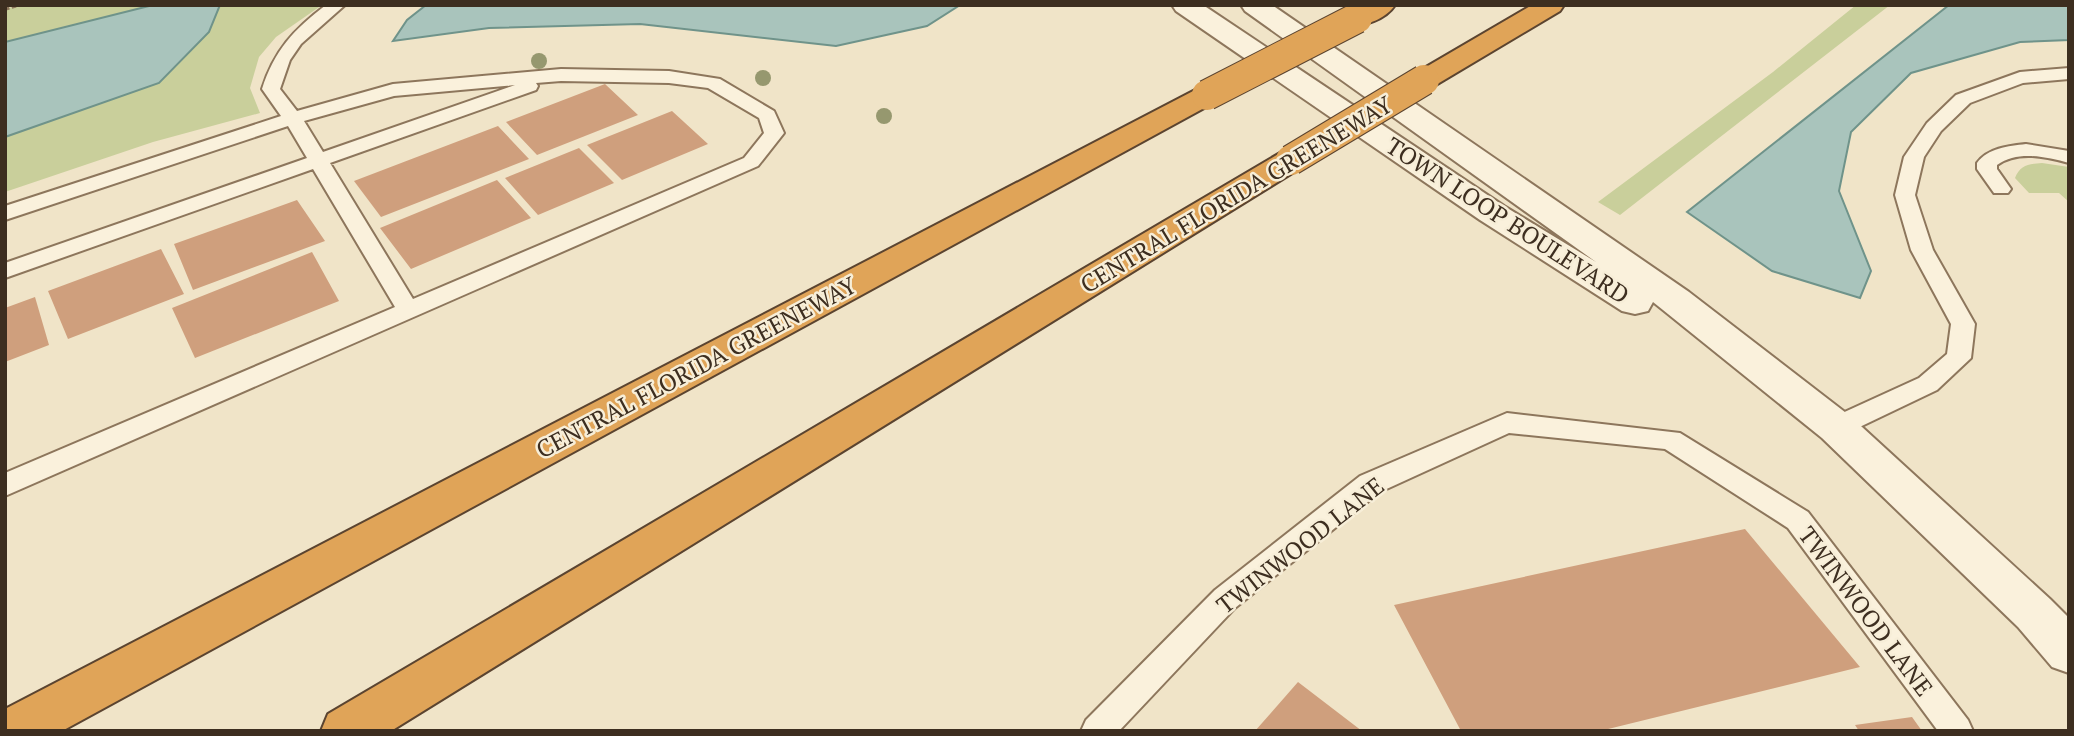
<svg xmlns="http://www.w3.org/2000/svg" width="2074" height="736" viewBox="0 0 2074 736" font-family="'PT Serif',serif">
  <rect width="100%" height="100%" fill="#f0e4c8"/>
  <!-- green -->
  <path fill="#c9cf9b" d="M19,5H322L276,37L259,57L250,88L260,113L153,142L5,192V9Z
    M1856,5H1890L1620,215L1598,202L1773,72Z
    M2042,163L2069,167V202L2059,193H2029L2015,178C2020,165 2029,164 2042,163Z"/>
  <!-- water -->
  <path fill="#a9c4bc" stroke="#6f938a" stroke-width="2" d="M153,5H220L209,32L159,83L5,137V42Z
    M426,5H960L927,26L836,46L640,24L489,28L393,41L407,20Z
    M1949,5H2069V40L2020,42L1911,73L1851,132L1839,191L1871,271L1860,298L1772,271L1687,212Z"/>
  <!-- building -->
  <path fill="#cf9f7d" d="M605,84L638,115L537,155L506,122Z
    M672,111L708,144L622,180L587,145Z
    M498,126L529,159L381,217L354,181Z
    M579,148L614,183L538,215L505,178Z
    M497,180L531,218L411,269L380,228Z
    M297,200L325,241L193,290L174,244Z
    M161,249L184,294L68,339L48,291Z
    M312,252L339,301L195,358L172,308Z
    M35,297L49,345L5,362V308Z
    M1745,529L1860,667L1600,731H1461L1394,605Z
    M1298,682L1362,731H1255Z
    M1912,717L1922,731H1859L1855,725Z"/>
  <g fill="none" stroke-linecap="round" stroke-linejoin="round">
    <defs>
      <path id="service" d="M326,5H345L301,44L290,60L280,89L297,111L393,84L561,69L669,71L720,79L774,111L784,133L758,166L5,496V473L395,307L313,169L5,278V263L307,158L288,126L5,220V206L281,116L262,89C274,51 294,29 326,5ZM561,81L669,83L708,88L759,118L764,133L744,158L413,299L330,163L536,90L538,86L536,83ZM515,85L323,152L304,121L394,96Z
        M2069,68V79L2023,83L1970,103L1941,131L1924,157L1915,195L1933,250L1975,324L1971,358L1937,390L1845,434L1836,437L1827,434L1823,427L1827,420L1919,378L1947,354L1951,324L1911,250L1895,195L1904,157L1927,123L1956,95L2020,72Z
        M2026,144L2069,151V163C2046,157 2018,150 1997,165V169L2011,189L2008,193H1994L1977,169V163C1988,148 2008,146 2026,144Z
        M1507,413L1680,433L1808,512L1968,720L1973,731H1938L1788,528L1665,449L1509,433L1380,492L1235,608L1119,731H1081L1086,720L1215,590L1360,476Z"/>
      <path id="tertiary" d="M1172,5H1203L1504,206L1596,262L1245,11L1241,5H1272L1689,292L1850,416L2050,599L2069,618V673L2052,667L2018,627L1822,438L1663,310L1653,302L1648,311L1635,314L1622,311L1480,220L1176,11Z"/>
      <path id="motorway" d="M1361,5H1395C1386,19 1363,28 1347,24L1344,18L1347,12Z
        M1532,5H1564L1560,11L1434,86L1424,89L1414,86L1409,80L1414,74Z
        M1207,86L1217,89L1222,95L1217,101L62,731H5V709L1197,89Z
        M1291,151L1302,153L1307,160L1302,167L391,731H321L328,714L1280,153Z"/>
    </defs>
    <!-- service casing -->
    <use href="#service" stroke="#8d765c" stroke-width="4"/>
    <!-- tertiary casing -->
    <use href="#tertiary" stroke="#8d765c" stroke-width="4"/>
    <!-- motorway casing -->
    <use href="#motorway" stroke="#5b4430" stroke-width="4"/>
    <!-- path -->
    <path stroke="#8d765c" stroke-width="3.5" stroke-dasharray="4.5 2.5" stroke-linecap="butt" d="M5,9L19,5"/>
    <!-- service -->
    <use href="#service" fill="#faf1dc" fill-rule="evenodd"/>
    <!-- tertiary -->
    <use href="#tertiary" fill="#faf1dc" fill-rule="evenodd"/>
    <!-- motorway -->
    <use href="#motorway" fill="#e0a458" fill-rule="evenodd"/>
    <defs>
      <path id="motorway-bridge" d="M1207,95L1357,18
        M1291,160L1424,80"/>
    </defs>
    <!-- motorway-bridge casing -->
    <use href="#motorway-bridge" stroke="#5b4430" stroke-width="32" stroke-linecap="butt"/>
    <!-- motorway-bridge -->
    <use href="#motorway-bridge" stroke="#e0a458" stroke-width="30"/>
  </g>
  <!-- trees -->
  <g fill="#96986f">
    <circle cx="539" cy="61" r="8"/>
    <circle cx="763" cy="78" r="8"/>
    <circle cx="884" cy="116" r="8"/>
  </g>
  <g text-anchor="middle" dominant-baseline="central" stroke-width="5" stroke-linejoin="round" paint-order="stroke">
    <!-- street labels -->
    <g font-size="24" fill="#3d2e20" stroke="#f7eed8">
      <text transform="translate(1236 194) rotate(-31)">CENTRAL FLORIDA GREENEWAY</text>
      <text transform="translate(1508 220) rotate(33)">TOWN LOOP BOULEVARD</text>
      <text transform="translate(696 367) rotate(-28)">CENTRAL FLORIDA GREENEWAY</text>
      <text transform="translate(1300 545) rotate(-38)">TWINWOOD LANE</text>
      <text transform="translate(1866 611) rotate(53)">TWINWOOD LANE</text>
    </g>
  </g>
  <!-- border -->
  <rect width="2074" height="736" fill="none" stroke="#3d2e20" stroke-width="14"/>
</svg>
